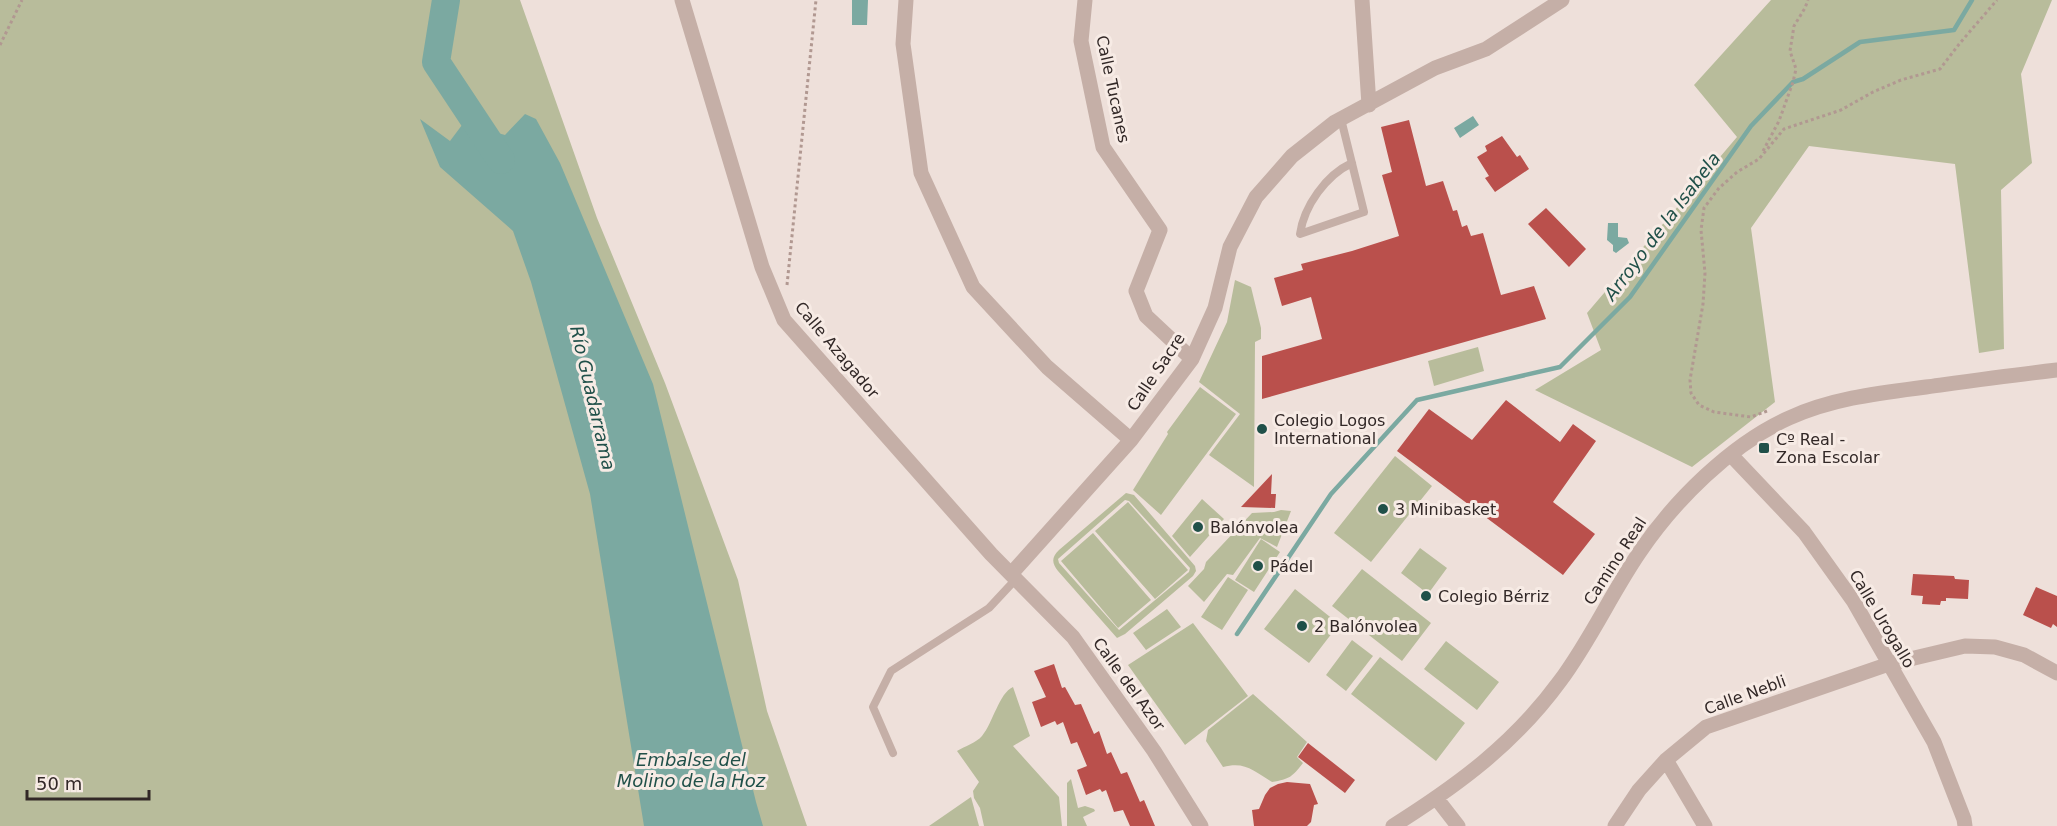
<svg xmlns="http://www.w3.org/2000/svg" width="2057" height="826" viewBox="0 0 2057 826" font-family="'DejaVu Sans',sans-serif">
  <rect width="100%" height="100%" fill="#eee0da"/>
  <!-- green -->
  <path fill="#b8bc9b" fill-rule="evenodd" d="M0,0H520L597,218L665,383L738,580L767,711L807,826H0Z
    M1771,0H2052L2021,74L2032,163L2001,190L2004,349L1979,353L1955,164L1809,146L1751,228L1775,402L1692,467L1535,390L1601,350L1587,313L1737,137L1694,85Z
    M1235,280L1251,287L1261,328V339L1255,342L1254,487L1209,455L1240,414L1199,382L1227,322Z
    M1478,347L1484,371L1434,386L1428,361Z
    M1200,387L1236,414L1161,515L1133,490L1168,434L1167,432Z
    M1395,456L1432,486L1371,562L1334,533Z
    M1126,493L1134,495L1195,566L1196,571L1193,576L1125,634L1117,638L1058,571C1052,563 1051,558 1059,550ZM1125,500L1129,501L1190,568L1189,572L1119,630L1059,563L1058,559Z
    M1202,499L1224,519L1190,557L1172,536Z
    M1128,502L1188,570L1155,599L1095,531Z
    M1281,510L1291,511L1277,547L1260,538L1233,575L1227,574L1204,602L1188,586L1204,569L1206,562L1252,513L1274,512Z
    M1093,533L1151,600L1118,628L1061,561Z
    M1261,539L1280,552L1254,592L1235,580Z
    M1420,548L1447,568L1428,594L1401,573Z
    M1362,569L1431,623L1402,661L1332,606Z
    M1228,577L1248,590L1222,630L1201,617Z
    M1295,589L1339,624L1309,663L1264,629Z
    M1167,609L1181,627L1146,650L1133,633Z
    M1193,623L1248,696L1185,745L1128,665Z
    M1352,640L1373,656L1346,691L1326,675Z
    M1446,641L1499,682L1477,710L1424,669Z
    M1380,657L1465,723L1436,761L1351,694Z
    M1013,687L1030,736L1013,746L1059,797L1062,826H984L980,808L974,798L973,791L979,782L957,751C965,746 976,743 982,736C993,723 999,693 1013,687Z
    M1253,694L1307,742L1297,757L1303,763C1292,777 1290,779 1272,782C1254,771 1245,761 1223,767L1206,741L1208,730Z
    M1071,779L1078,808L1085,806L1094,809L1095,811L1083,817L1087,826H1067V783Z
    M971,797L979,826H929Z"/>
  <!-- water -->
  <path fill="#7ba9a1" d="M852,0H868L867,25H852Z
    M525,114L536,119L560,163L653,384L756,802L763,826H644L590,494L531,282L513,231L440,167L420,119L450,141L465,121L476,127L505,135Z
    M1473,116L1479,125L1460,138L1454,128Z
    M1608,223H1618V237L1627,238L1629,243L1616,253L1613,251V245L1607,240Z"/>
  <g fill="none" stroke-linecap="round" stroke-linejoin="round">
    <!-- stream -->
    <path stroke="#7ba9a1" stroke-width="4.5" d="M1237,634L1331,494L1417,400L1560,367L1630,297L1751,126L1793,82L1803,79L1860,42L1954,30L1972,0"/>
    <!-- river -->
    <path stroke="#7ba9a1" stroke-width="28" d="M446,0L436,62L501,160"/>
  </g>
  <!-- building -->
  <path fill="#ba504c" d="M1409,120L1426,186L1443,181L1453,211L1457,210L1462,227L1467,225L1471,236L1483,233L1501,295L1534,286L1546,319L1262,399V356L1322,339L1311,297L1282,306L1274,278L1303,270L1301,264L1352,251L1399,236L1382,175L1392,172L1381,127Z
    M1502,136L1517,157L1520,155L1529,169L1495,192L1485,178L1489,176L1477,157L1487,151L1485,146Z
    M1546,208L1586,249L1569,267L1528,224Z
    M1506,400L1560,442L1573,424L1596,441L1553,502L1595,534L1563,575L1397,451L1429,409L1472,440Z
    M1272,474L1271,494H1276L1275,508L1241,507Z
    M1913,574L1954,576L1955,579L1969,580L1968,599L1946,598V601H1941L1940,605L1922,604L1923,596L1911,595Z
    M2036,587L2057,596V627L2053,624L2051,628L2023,615Z
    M1054,664L1062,688L1065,687L1075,705L1081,704L1094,734L1099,731L1107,754L1111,752L1121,774L1127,772L1140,802L1144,800L1155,826H1130L1123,810L1114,812L1106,790L1102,792L1100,789L1086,795L1077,770L1087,766L1077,742L1071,744L1063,722L1057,725L1055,721L1041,727L1032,702L1046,697L1034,671Z
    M1308,743L1355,780L1345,793L1298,757Z
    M1287,782L1310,784L1318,804L1314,805L1311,822L1307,826H1254L1252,810L1259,809L1265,795L1270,788L1278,784Z"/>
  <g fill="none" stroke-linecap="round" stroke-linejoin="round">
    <!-- path -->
    <path stroke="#b19891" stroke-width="3" stroke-dasharray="3 3" stroke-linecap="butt" d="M0,45L22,0
      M1763,151L1779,121L1793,82L1796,69L1790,51L1794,26L1805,8L1808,0
      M787,285L816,0
      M1767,411L1751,417L1714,412L1699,405L1691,393L1690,380L1703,304L1705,273L1701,230L1704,208L1719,188L1737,172L1759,159L1784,129L1841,110L1873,92L1901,80L1940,69L1960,43L1997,0"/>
    <!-- lane -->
    <path stroke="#c5afa7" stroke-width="8" d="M1341,119L1364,212L1300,234C1304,206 1326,175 1352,163
      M893,753L873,707L891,671L989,608L1016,579"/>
    <!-- street -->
    <path stroke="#c5afa7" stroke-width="15" d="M682,0L762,267L784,320L991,554L1073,637L1154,751L1201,826
      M906,0L903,44L921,173L973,287L1047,367L1131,440
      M1085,0L1081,41L1103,147L1160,230L1136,291L1146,316L1192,359
      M1362,0L1369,105
      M1731,455L1804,532L1854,602L1934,742L1964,819L1965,826
      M1011,574L1131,440L1192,359L1215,308L1230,247L1256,197L1292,156L1335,122L1435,68L1486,49L1562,0
      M1666,760L1705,826
      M1437,799L1458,826
      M1393,826C1458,785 1514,744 1560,681C1590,641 1611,594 1639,553C1674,501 1731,444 1789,418C1833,398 1880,393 1926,387C1970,381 2013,375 2057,370
      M1615,826L1639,790L1666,760L1706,727L1889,664L1965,646L1995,647L2024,655L2057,673"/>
  </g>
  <!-- markers -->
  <g fill="#205049" stroke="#f7ebe5" stroke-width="2">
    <circle cx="1262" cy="429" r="6"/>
    <rect x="1758" y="442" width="12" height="12" rx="3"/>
    <circle cx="1383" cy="509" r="6"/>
    <circle cx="1198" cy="527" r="6"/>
    <circle cx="1258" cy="566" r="6"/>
    <circle cx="1426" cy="596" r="6"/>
    <circle cx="1302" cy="626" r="6"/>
  </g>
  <g text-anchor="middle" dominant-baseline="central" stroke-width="6" stroke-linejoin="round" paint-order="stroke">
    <!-- street labels -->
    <g font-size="16" fill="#322827" stroke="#f7ebe5">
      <text transform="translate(1113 89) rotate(78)">Calle Tucanes</text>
      <text transform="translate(837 350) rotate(50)">Calle Azagador</text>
      <text transform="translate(1156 372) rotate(-56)">Calle Sacre</text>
      <text transform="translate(1615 561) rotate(-57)">Camino Real</text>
      <text transform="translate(1882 619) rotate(59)">Calle Urogallo</text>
      <text transform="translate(1129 684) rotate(54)">Calle del Azor</text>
      <text transform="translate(1745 695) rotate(-20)">Calle Nebli</text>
    </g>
    <!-- poi labels -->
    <g font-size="16" fill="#322827" stroke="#f7ebe5" text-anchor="start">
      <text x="1274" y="420">Colegio Logos<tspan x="1274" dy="18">International</tspan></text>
      <text x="1776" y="439">Cº Real -<tspan x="1776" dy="18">Zona Escolar</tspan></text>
      <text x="1395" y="509">3 Minibasket</text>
      <text x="1210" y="527">Balónvolea</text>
      <text x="1270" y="566">Pádel</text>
      <text x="1438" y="596">Colegio Bérriz</text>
      <text x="1314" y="626">2 Balónvolea</text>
    </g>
    <!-- water labels -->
    <g font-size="18" font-style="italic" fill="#205049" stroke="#f7ebe5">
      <text transform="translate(1662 226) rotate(-53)">Arroyo de la Isabela</text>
      <text transform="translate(593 398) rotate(77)">Río Guadarrama</text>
      <text x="691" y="759">Embalse del<tspan x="691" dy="21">Molino de la Hoz</tspan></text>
    </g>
  </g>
  <!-- scale -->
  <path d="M27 790v9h122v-9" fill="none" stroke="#322827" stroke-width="3"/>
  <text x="36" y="790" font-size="18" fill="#322827" stroke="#f7ebe5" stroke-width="4.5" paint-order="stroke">50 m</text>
</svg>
